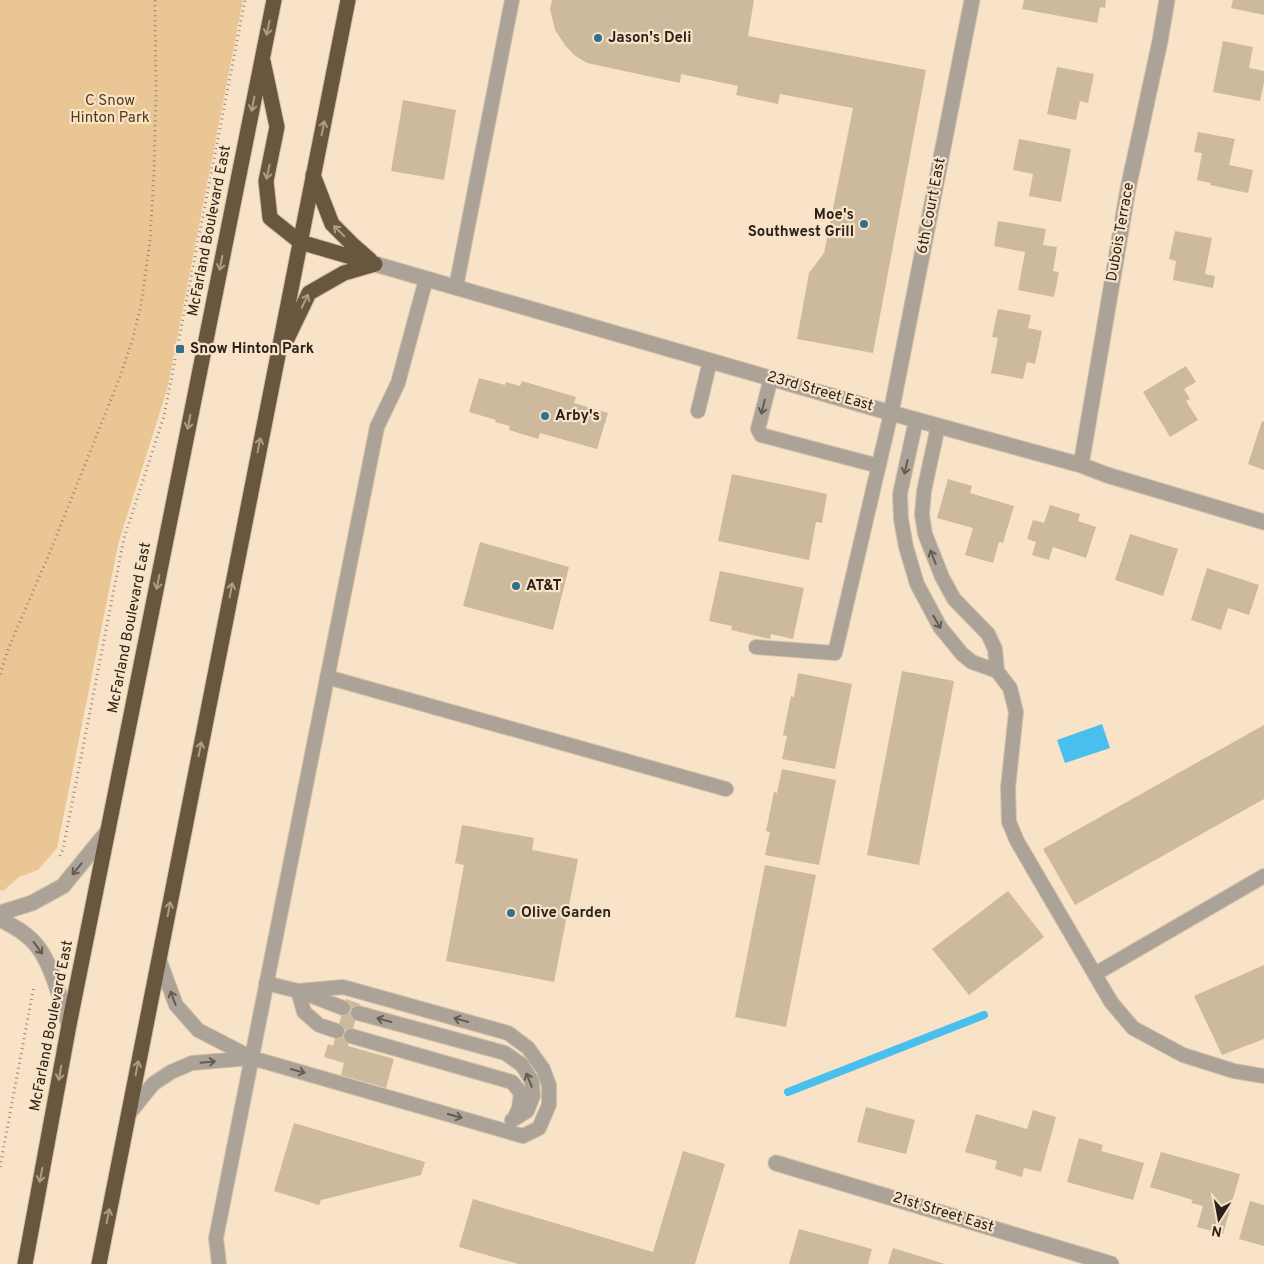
<svg xmlns="http://www.w3.org/2000/svg" width="1264" height="1264" viewBox="0 0 1264 1264" font-family="Overpass,sans-serif">
  <rect width="100%" height="100%" fill="#f8e3c8"/>
  <!-- green -->
  <path fill="#eac695" d="M0,0H243L167,390L119,541L57,848L38,870L19,877L3,891L0,890Z"/>
  <!-- water -->
  <path fill="#48bfec" d="M1102,724L1110,748L1065,763L1057,740Z"/>
  <g fill="none" stroke-linecap="round" stroke-linejoin="round">
    <!-- stream -->
    <path stroke="#48bfec" stroke-width="8" d="M788,1092L984,1015"/>
  </g>
  <!-- building -->
  <path fill="#cdb99e" d="M552,0H754L748,36L926,70L873,353L797,339L809,273L824,253L853,108L780,94L778,104L736,95L738,86L681,74L680,83L587,63L574,55L565,45L555,30L550,9Z
    M1024,0H1106L1105,8L1100,7L1097,23L1022,9Z
    M1233,0H1264V15L1231,8Z
    M1223,41L1253,47L1249,68L1264,71V82L1260,101L1213,92Z
    M1057,67L1094,74L1088,103L1080,101L1076,120L1047,114Z
    M403,100L456,110L444,180L391,171Z
    M1198,132L1235,139L1229,165L1253,170L1248,193L1210,185L1211,183L1197,180L1202,153L1194,152Z
    M1019,139L1071,149L1061,202L1029,196L1033,174L1013,170Z
    M998,221L1046,229L1043,245L1057,247L1053,271L1059,272L1054,297L1018,290L1025,252L994,246Z
    M1175,231L1212,238L1205,274L1215,276L1213,288L1173,280L1176,261L1169,259Z
    M998,309L1031,315L1028,328L1042,331L1035,364L1027,362L1023,379L991,373L998,338L992,337Z
    M1186,366L1196,382L1184,389L1190,399L1186,401L1198,420L1170,437L1143,392Z
    M479,378L505,385L506,382L520,386L522,381L576,397L574,403L608,413L597,449L540,433L538,439L509,430L510,426L495,422L496,420L469,412Z
    M1262,421L1264,422V470L1248,464Z
    M732,474L827,494L822,523L816,522L809,560L718,541Z
    M948,479L972,486L970,493L1014,506L1003,543L999,542L993,563L965,555L973,528L937,518Z
    M1050,505L1080,514L1078,521L1096,527L1086,558L1053,547L1049,560L1032,555L1036,542L1027,539L1033,520L1044,523Z
    M1130,534L1178,549L1163,596L1115,580Z
    M480,542L569,567L553,630L463,606Z
    M1207,568L1259,585L1249,615L1228,608L1221,630L1191,620Z
    M720,571L804,588L793,639L771,634L770,639L731,630L732,626L709,621Z
    M902,671L954,681L919,865L867,855Z
    M798,673L852,684L835,769L782,759L787,736L783,735L791,696L794,697Z
    M1264,725V799L1075,905L1043,849Z
    M782,769L836,780L819,865L765,855L770,832L766,831L774,792L777,793Z
    M462,825L534,838L532,850L578,859L554,982L446,961L464,865L455,863Z
    M765,865L816,875L786,1027L735,1017Z
    M1008,891L1044,937L969,995L932,949Z
    M1264,965V1039L1222,1055L1194,996Z
    M346,999L360,1004L348,1046L394,1059L386,1088L341,1075L344,1063L324,1057L328,1044L333,1046Z
    M866,1107L915,1120L906,1154L857,1142Z
    M1033,1110L1056,1117L1041,1172L1024,1168L1022,1177L995,1169L997,1161L965,1152L976,1114L1027,1129Z
    M294,1123L425,1162L421,1175L321,1200L319,1205L274,1191Z
    M1079,1138L1103,1145L1101,1151L1144,1163L1133,1200L1067,1182Z
    M683,1151L725,1164L695,1264H518L459,1247L473,1199L653,1252Z
    M1161,1152L1240,1174L1223,1234L1197,1227L1203,1206L1191,1203L1193,1200L1150,1187Z
    M1250,1201L1264,1205V1246L1239,1239Z
    M799,1229L872,1249L868,1264H789Z
    M893,1248L945,1264H888Z"/>
  <g fill="none" stroke-linecap="round" stroke-linejoin="round">
    <defs>
      <path id="lane" d="M456,287L512,0
        M771,378L758,429L761,435L879,466
        M698,411L710,361
        M916,420L900,494L901,519L906,547L917,584L940,627L962,654L972,662L997,671L995,649L988,634L954,599L942,577L925,534L922,515L924,491L938,426
        M756,647L835,653L891,413
        M997,671L1010,688L1016,712L1008,788L1009,822L1017,841L1111,1002L1133,1028L1183,1055L1234,1071L1264,1076
        M327,677L726,789
        M159,959L176,1005L198,1030L252,1058L523,1136L539,1128L549,1105V1085L543,1069L528,1048L508,1033L343,987L298,991L266,983
        M1095,974L1264,876
        M298,991L304,1012L319,1025L337,1031
        M302,992L343,1008
        M358,1013L505,1053L522,1065L532,1081L533,1096L527,1111L514,1119
        M351,1036L512,1082L521,1093L519,1108L514,1119L512,1120
        M128,1115L153,1084L171,1072L192,1063L251,1058
        M219,1264L216,1238L377,427L398,383L426,279"/>
      <path id="street" d="M375,264L891,413L1081,465L1107,475L1264,522
        M891,413L972,0
        M1081,465L1128,189L1160,41L1167,0
        M0,913L32,903L63,886L108,831
        M0,919C13,926 28,934 37,946C52,964 61,1002 69,1025
        M776,1163L1111,1264"/>
      <path id="highway" d="M263,61L277,127L266,181L270,218L300,242L375,264
        M313,175L332,224L354,246L370,260
        M286,341L309,293L344,273L375,264
        M25,1264L69,1025L274,0
        M99,1264L348,0"/>
    </defs>
    <!-- lane casing -->
    <use href="#lane" stroke="#d3c0a8" stroke-width="16"/>
    <!-- street casing -->
    <use href="#street" stroke="#d3c0a8" stroke-width="17"/>
    <!-- highway casing -->
    <use href="#highway" stroke="#d3c0a8" stroke-width="17"/>
    <!-- path -->
    <path stroke="#968774" stroke-width="3" stroke-dasharray="1 4" stroke-linecap="butt" d="M0,674L9,647L50,552L120,377L133,338L141,305L150,241L154,171L156,94L155,0
      M60,856L63,849L124,538L164,416L245,0
      M0,1167L34,985"/>
    <!-- lane -->
    <use href="#lane" stroke="#aba397" stroke-width="14"/>
    <!-- street -->
    <use href="#street" stroke="#aba397" stroke-width="15"/>
    <!-- highway -->
    <use href="#highway" stroke="#68563f" stroke-width="15"/>
  </g>
  <!-- one-way arrows -->
  <defs><path id="oneway-shaft" d="M-6 0H5M1.5-3L5.5 0L1.5 3" fill="none" stroke-width="1.6" stroke-linecap="round" stroke-linejoin="round" transform="scale(1.25)"/></defs>
  <g stroke="#b09c84">
    <use href="#oneway-shaft" transform="translate(268 28) rotate(102)"/>
    <use href="#oneway-shaft" transform="translate(253 104) rotate(101)"/>
    <use href="#oneway-shaft" transform="translate(323 128) rotate(-79)"/>
    <use href="#oneway-shaft" transform="translate(268 172) rotate(102)"/>
    <use href="#oneway-shaft" transform="translate(339 231) rotate(-135)"/>
    <use href="#oneway-shaft" transform="translate(221 263) rotate(101)"/>
    <use href="#oneway-shaft" transform="translate(305 301) rotate(-64)"/>
    <use href="#oneway-shaft" transform="translate(189 422) rotate(101)"/>
    <use href="#oneway-shaft" transform="translate(259 445) rotate(-79)"/>
    <use href="#oneway-shaft" transform="translate(158 582) rotate(101)"/>
    <use href="#oneway-shaft" transform="translate(231 590) rotate(-79)"/>
    <use href="#oneway-shaft" transform="translate(200 749) rotate(-79)"/>
    <use href="#oneway-shaft" transform="translate(169 909) rotate(-79)"/>
    <use href="#oneway-shaft" transform="translate(137 1068) rotate(-79)"/>
    <use href="#oneway-shaft" transform="translate(60 1073) rotate(100)"/>
    <use href="#oneway-shaft" transform="translate(41 1175) rotate(101)"/>
    <use href="#oneway-shaft" transform="translate(108 1216) rotate(-79)"/>
  </g>
  <g stroke="#645c51">
    <use href="#oneway-shaft" transform="translate(763 407) rotate(104)"/>
    <use href="#oneway-shaft" transform="translate(906 467) rotate(103)"/>
    <use href="#oneway-shaft" transform="translate(933 557) rotate(-112)"/>
    <use href="#oneway-shaft" transform="translate(937 622) rotate(60)"/>
    <use href="#oneway-shaft" transform="translate(77 869) rotate(129)"/>
    <use href="#oneway-shaft" transform="translate(38 948) rotate(54)"/>
    <use href="#oneway-shaft" transform="translate(173 998) rotate(-111)"/>
    <use href="#oneway-shaft" transform="translate(384 1020) rotate(-165)"/>
    <use href="#oneway-shaft" transform="translate(461 1020) rotate(-164)"/>
    <use href="#oneway-shaft" transform="translate(208 1062) rotate(-5)"/>
    <use href="#oneway-shaft" transform="translate(298 1071) rotate(16)"/>
    <use href="#oneway-shaft" transform="translate(529 1080) rotate(-112)"/>
    <use href="#oneway-shaft" transform="translate(455 1116) rotate(16)"/>
  </g>
  <!-- markers -->
  <g fill="#336f86" stroke="#f8e3c8" stroke-width="2">
    <circle cx="598" cy="38" r="5"/>
    <circle cx="864" cy="224" r="5"/>
    <rect x="175" y="344" width="10" height="10" rx="2.5"/>
    <circle cx="545" cy="416" r="5"/>
    <circle cx="516" cy="586" r="5"/>
    <circle cx="511" cy="913" r="5"/>
  </g>
  <g text-anchor="middle" dominant-baseline="central" stroke-width="4.5" stroke-linejoin="round" paint-order="stroke">
    <!-- poi labels -->
    <g font-size="15" font-weight="bold" fill="#2a2218" stroke="#f8e3c8" text-anchor="start">
      <text x="608" y="38">Jason's Deli</text>
      <text x="854" y="215" text-anchor="end">Moe's<tspan x="854" dy="17">Southwest Grill</tspan></text>
      <text x="190" y="349">Snow Hinton Park</text>
      <text x="555" y="416">Arby's</text>
      <text x="526" y="586">AT&amp;T</text>
      <text x="521" y="913">Olive Garden</text>
    </g>
    <!-- park labels -->
    <g font-size="15" fill="#523a16" stroke="#f8e3c8">
      <text x="110" y="101">C Snow<tspan x="110" dy="17">Hinton Park</tspan></text>
    </g>
    <!-- street labels -->
    <g font-size="15" fill="#2a2218" stroke="#f8e3c8">
      <text transform="translate(932 206) rotate(-79)">6th Court East</text>
      <text transform="translate(210 231) rotate(-79)">McFarland Boulevard East</text>
      <text transform="translate(1121 232) rotate(-80)">Dubois Terrace</text>
      <text transform="translate(820 392) rotate(16)">23rd Street East</text>
      <text transform="translate(130 628) rotate(-79)">McFarland Boulevard East</text>
      <text transform="translate(52 1026) rotate(-79)">McFarland Boulevard East</text>
      <text transform="translate(943 1213) rotate(17)">21st Street East</text>
    </g>
  </g>
  <!-- north arrow -->
  <g transform="translate(1219 1219) rotate(191)" stroke="#f8e3c8" stroke-width="4" paint-order="stroke">
  <path d="M0-4L9 19L0 12L-9 19Z" fill="#2a2218"/>
  <text y="-8" font-size="14" font-weight="bold" text-anchor="middle" fill="#2a2218">N</text>
  </g>
</svg>
